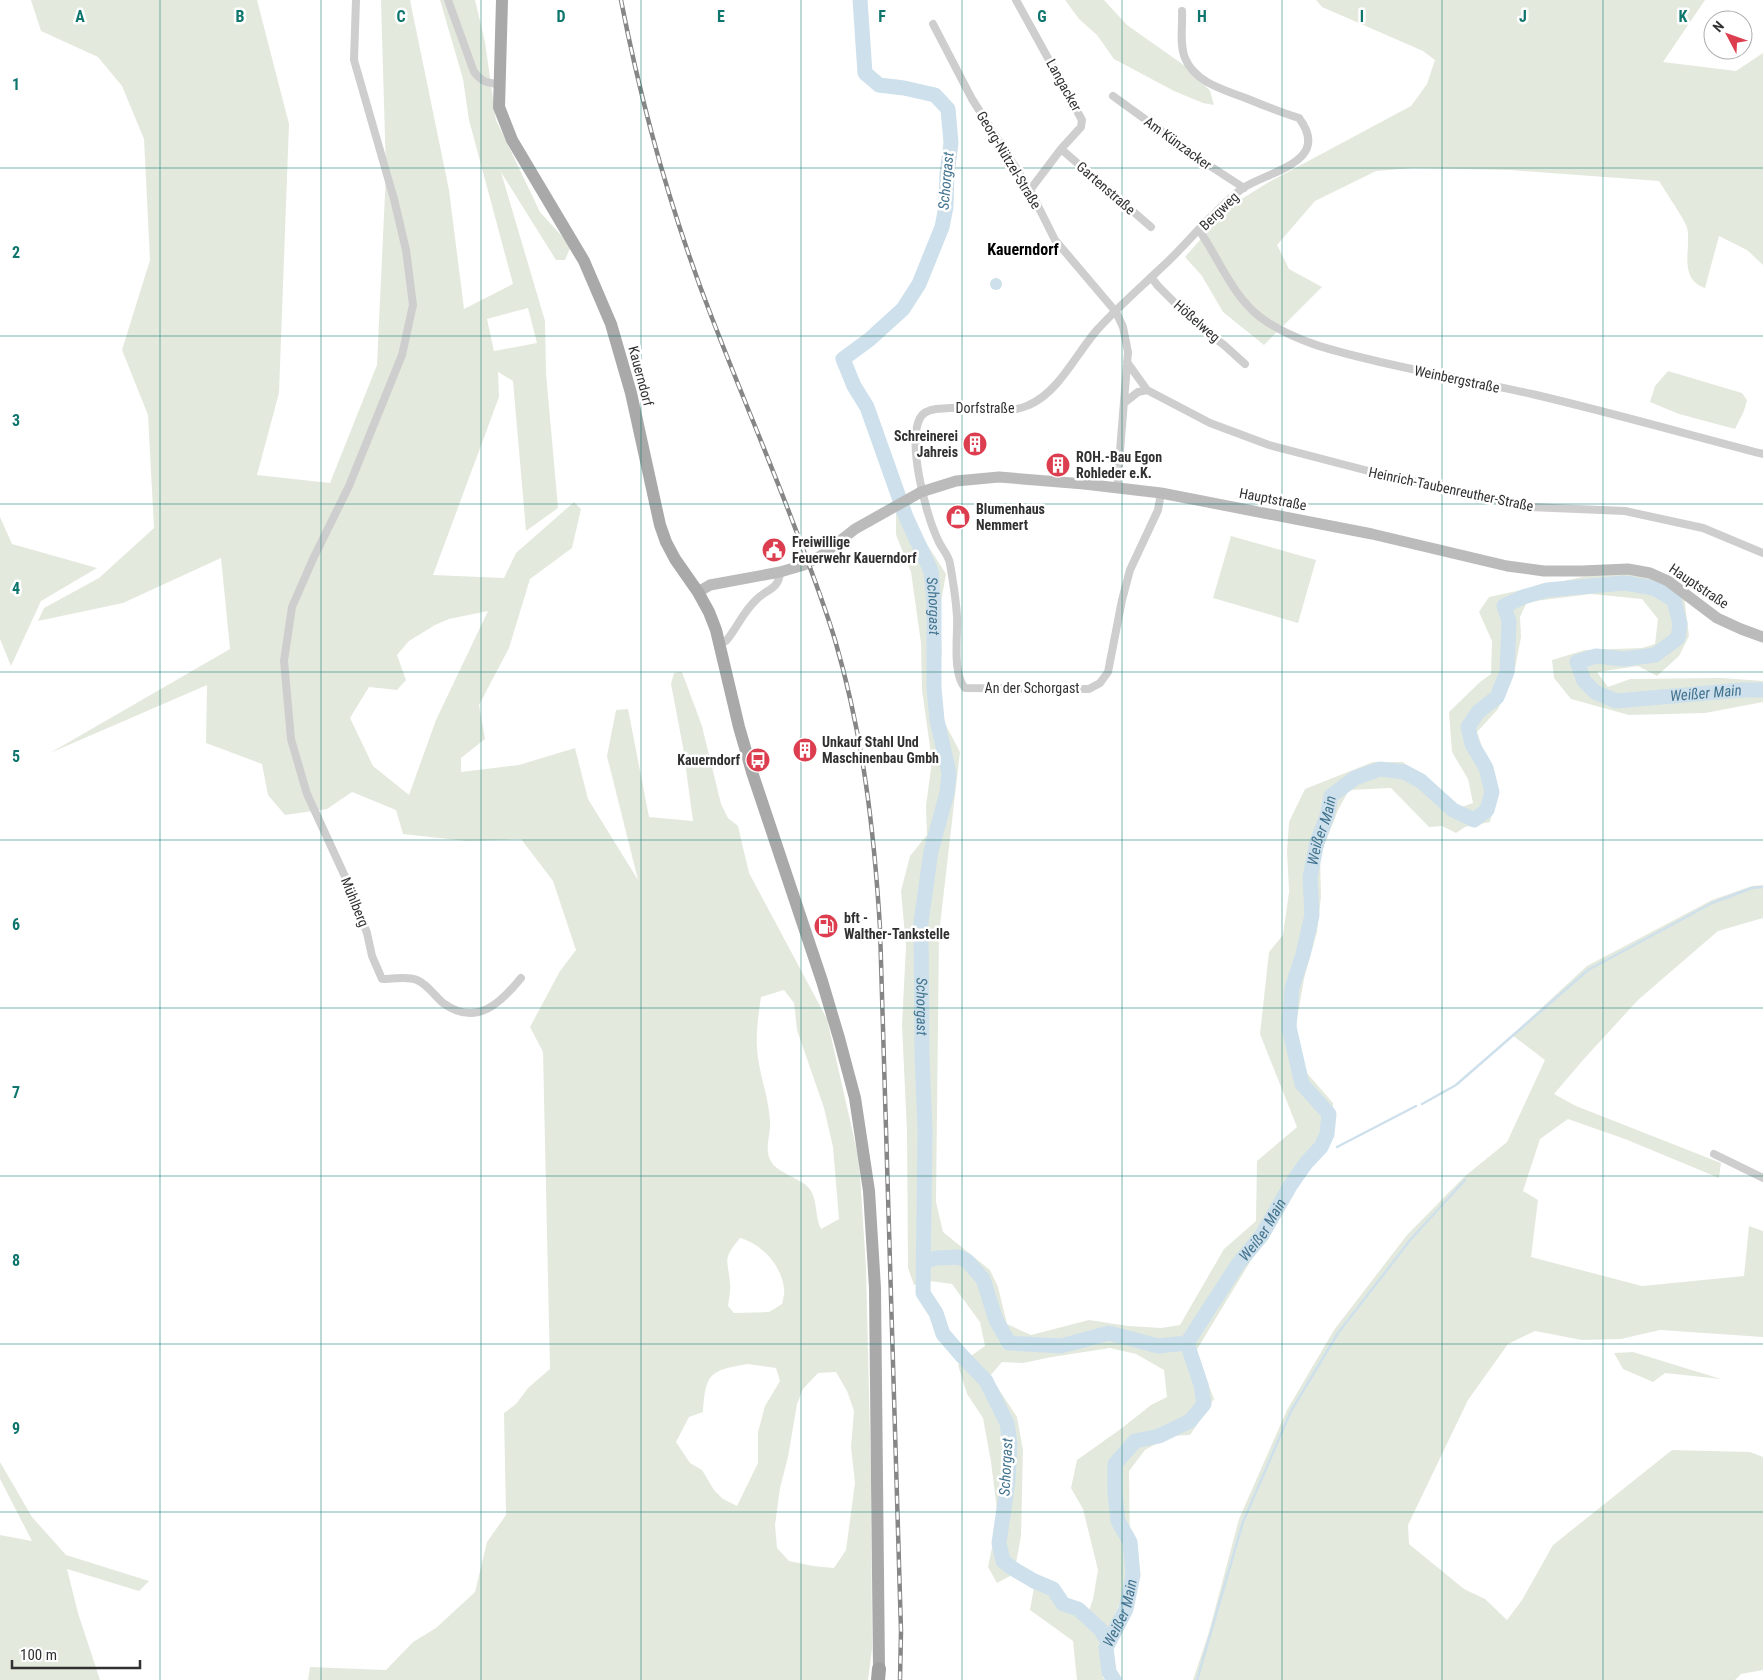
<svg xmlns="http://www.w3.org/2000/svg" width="1763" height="1680" viewBox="0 0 1763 1680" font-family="'Roboto Condensed',sans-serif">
  <rect width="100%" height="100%" fill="#fff"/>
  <!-- green -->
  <path fill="#e4e9dd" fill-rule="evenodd" d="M31,0H257L289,124L279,393L257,475L330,483L377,365L386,172L381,0H410L449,190L464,309L513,284L469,120L463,79L440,0H475L485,42L496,120L540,212L571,246L565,260H556L501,172L545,321L546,373L558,508L526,531L513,381L498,372L499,397L433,575L504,578L516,553L574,502L581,509L572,548L530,579L509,648L479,705L485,739L461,758V772L519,765L575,748L588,799L638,880L607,756L616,710L628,709L649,817L693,821L683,747L671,684L674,673L682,672L702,726L721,804L728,818L738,826L749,873L827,1019L859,1160L866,1267L871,1476L872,1649L868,1680H308L310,1667L386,1670L413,1642L436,1628L475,1592L487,1542L506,1515L504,1413L516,1404L528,1388L550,1369L543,1052L530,1027L560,971L576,950L553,881L521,839L467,841L403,834L396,810L352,792L327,809L285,815L268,795L262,764L206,743L207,685L50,753L230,649L221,558L123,603L38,621L44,608L99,578L154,528L148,415L122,350L150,260L144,139L122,86L98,57L41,31ZM528,308L537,343L494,351L487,319ZM488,611L436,720L409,795L373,766L350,718L369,687L397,690L406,680L397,655L409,641L435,625L449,619ZM784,990L794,1003L797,1030L824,1108L833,1147L839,1219L821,1229C814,1215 819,1198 807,1186C798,1178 778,1172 772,1163C763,1150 771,1136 770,1122C769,1100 761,1079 758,1058C755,1037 758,1018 761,997ZM740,1238C762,1244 781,1265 784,1288C785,1293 783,1299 782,1304L769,1312L734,1313L728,1306C729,1298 731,1290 730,1282C727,1257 723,1259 740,1238ZM747,1364L776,1368L780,1381L765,1406L758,1432V1463L737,1506L723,1499L714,1490L702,1470L690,1463L676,1442L689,1417L703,1412C706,1374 708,1371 747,1364ZM836,1372L847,1391L854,1411L851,1447L855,1483L846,1550L834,1568L813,1566L789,1561L777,1548L775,1525L780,1488L788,1457L797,1404L803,1389L818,1373Z
    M1065,0H1104L1127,25L1188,68L1210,91L1214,105L1203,103L1174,91L1114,59L1097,35L1079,19Z
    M1316,0H1705L1663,62L1736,71L1763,53V265L1747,250L1719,236L1705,288C1677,278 1692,247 1687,228C1685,220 1665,191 1659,181L1510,170L1413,168L1376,171L1315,201L1277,245L1289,269L1322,287L1264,345L1223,312L1202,276L1185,257L1230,206L1269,182L1411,106L1427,84L1435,60L1423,51L1322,7Z
    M1668,371L1742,393L1747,400L1744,411L1735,429L1679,414L1650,402L1655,386Z
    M907,501L909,516L946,574L939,613L942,653L938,671L940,714L960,752L939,934L936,1202L943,1232L990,1270L998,1287L1007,1324L1031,1335L1089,1320L1128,1326L1161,1328L1180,1325L1224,1249L1256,1221L1257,1161L1297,1127L1260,1034L1269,952L1283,935L1289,892L1287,851L1289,822L1305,789L1373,762H1403L1459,808L1473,803L1468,779L1452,752L1449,712L1480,682L1491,674L1492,641L1479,612L1489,597L1606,572L1651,577L1683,588L1689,636L1679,656L1657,676L1638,666L1597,672L1608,687L1630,679L1722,678L1763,681V702L1705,713L1629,715L1571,699L1554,678L1552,660L1585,650L1642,648L1655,644L1658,619L1642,599L1591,594L1527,602L1520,617L1521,637L1514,674L1498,709L1477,732L1497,790L1490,822L1465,827L1456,833L1442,826L1429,827L1391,788L1349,790L1338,810L1320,856L1321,896L1317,932L1304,979L1296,1025L1306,1072L1333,1103L1332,1137L1284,1206L1196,1351L1214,1399L1190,1435L1170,1436L1145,1450L1129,1471L1130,1556L1128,1583L1101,1649L1103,1678L1105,1680H1077L1073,1641L1030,1610L1035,1582L1059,1604L1085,1623L1093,1599L1098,1570L1083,1509L1071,1488L1077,1460L1122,1428L1151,1405L1167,1397L1164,1370L1136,1354L1110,1348L1052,1357L1023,1363L1002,1362L990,1376L1017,1417L1023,1450L1021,1536L1014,1574L997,1583L988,1567L998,1518L991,1462L983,1418L967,1394L958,1365L985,1346L980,1322L952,1284L930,1281L914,1285L908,1268L907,1132L902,1025L906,946L901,891L910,856L927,835L926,806L932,761L922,690L921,643L911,572L896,535V507Z
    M0,517L12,544L97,568L41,601L11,666L0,639Z
    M1231,536L1316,560L1298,623L1213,598Z
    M1763,885V918L1718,931L1638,1000L1583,1060L1554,1094L1576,1106L1721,1163L1719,1178L1625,1139L1568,1119L1540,1139L1523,1191L1538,1200L1531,1257L1642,1286L1744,1276L1749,1226L1763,1231V1337L1660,1330L1621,1339L1582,1340L1535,1331L1508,1344L1468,1400L1408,1525L1409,1544L1464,1589L1485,1599L1507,1620L1522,1600L1553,1545L1672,1450L1750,1452L1763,1457V1670L1741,1674L1735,1680H1193L1209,1632L1239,1519L1287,1410L1334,1330L1407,1235L1464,1177L1507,1142L1545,1060L1512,1035L1587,966L1712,900L1752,886Z
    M1633,1352L1721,1379L1665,1373L1653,1382L1623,1369L1614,1353Z
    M0,1462L32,1517L66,1555L149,1581L139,1591L67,1569L78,1613L100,1680H0V1535L32,1541L0,1479Z"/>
  <!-- water -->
  <path fill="#cde0eb" d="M990 284a6 6 0 1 1 12 0a6 6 0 1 1-12 0Z"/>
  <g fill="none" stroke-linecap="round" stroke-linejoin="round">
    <!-- stream -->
    <path stroke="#cde0eb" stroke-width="2.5" d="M1422,1104L1456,1085L1588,970L1712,903L1752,888L1763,887
      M1337,1147L1416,1106
      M1197,1680L1243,1522L1291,1411L1338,1333L1411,1239L1465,1180"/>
    <!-- river -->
    <g stroke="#cde0eb" stroke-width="15">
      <path id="s1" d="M860,0L865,73L879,85L904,88L935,95L948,109L951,143L947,174L946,207L942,227L919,284L903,309L870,339L843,359L854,386L867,407L906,517L931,571L934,603V688L937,720L949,773L947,793L931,851L921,922L922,1056L925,1131L923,1293L936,1313L943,1334L962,1356L986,1381L1007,1423L1010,1444L1008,1481L999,1543L1003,1561L1012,1568L1034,1581L1053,1589L1063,1604L1078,1609L1100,1629L1108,1642"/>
      <path d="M924,1262L936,1258L959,1257L967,1261L983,1279L996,1320L1009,1343L1061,1346L1109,1333L1158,1346L1187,1343"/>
      <path id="s2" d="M1114,1680L1109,1672L1106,1648L1126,1609L1133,1575L1130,1542L1118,1521L1115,1493V1464L1135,1441L1159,1436L1190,1421L1204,1404L1201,1385L1187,1343L1238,1264L1262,1235L1290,1186L1306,1163L1321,1147L1327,1134L1329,1114L1302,1084L1289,1027L1292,988L1303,954L1312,915L1310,877L1317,842L1327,816L1331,796L1355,778L1380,769L1404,772L1421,781L1453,810L1474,820L1487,810L1492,792L1486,768L1472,744L1468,727L1478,712L1497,697L1507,672L1509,621L1504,606L1523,597L1547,590L1624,583L1654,588L1674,600L1680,624L1678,638L1655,655L1624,659L1596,656L1577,662L1584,681L1595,692L1616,701L1742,690H1763"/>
    </g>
    <!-- minor -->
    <path stroke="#cecece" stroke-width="8" d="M356,0L354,60L394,199L406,250L413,305L402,355L349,486L313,559L292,607L284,661L291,739L307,794L348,883L367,933L372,956L382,979C393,979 407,976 417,980C427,984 435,996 443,1003C476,1027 500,1004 521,978
      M448,0L474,72C482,82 487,83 499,84
      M1016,0L1082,120L1081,127L1061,149L1030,190
      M933,24L972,99L1030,190L1055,240L1116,312L1123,327L1128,352L1117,488
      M1113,96L1207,164L1244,188
      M1061,149L1151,227
      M1199,230C1219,259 1232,295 1260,317C1292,341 1334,351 1372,360C1425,373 1479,382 1532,394C1609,412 1686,434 1763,454
      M1151,277L1158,286L1197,325L1224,345L1245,364
      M1127,362L1147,390L1210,423L1269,445L1380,474L1529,507L1625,511L1703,528L1763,553
      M1124,403L1138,392L1147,390
      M1161,493L1158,510L1130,570L1122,600L1108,672L1100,683L1089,689L965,688C952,673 958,636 957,617C956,599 953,581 950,564C949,555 941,548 938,540C926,516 907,442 920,418C923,412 929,410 936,409C947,408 958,407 970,408C989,409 1010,414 1029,405C1059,392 1076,354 1097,330C1117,308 1140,288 1162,267C1180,251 1195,232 1212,216C1222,206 1232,196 1243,188C1269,171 1332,162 1299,118C1282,113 1265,106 1248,99C1225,90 1195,83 1185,58C1179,44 1183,25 1182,11
      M720,643L726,641C737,628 743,612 756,600C766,589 779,590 780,572
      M1714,1154L1763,1178"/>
    <!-- secondary -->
    <path stroke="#bbb" stroke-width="11" d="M698,592L710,585L780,572L804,565L822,555L855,529L921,492L956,481L999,477L1084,484L1161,493L1372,534L1507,566L1544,571H1582L1628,569L1650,573L1668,581L1717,618L1741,629L1763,637"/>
    <!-- primary -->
    <path stroke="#a9a9a9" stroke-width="12" d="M502,0L499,107L512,140L584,261L611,324L631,393L660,525L666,542L675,559L698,592L709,612L716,630L739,727L752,772L822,981L839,1038L855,1098L869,1191L875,1288L879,1669"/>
    <!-- trunk -->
    <path stroke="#a0a0a0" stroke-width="14" d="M878,1680L879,1669"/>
    <defs>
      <path id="rail" d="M621,0C642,108 672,215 712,318C737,383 764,447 789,512C805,554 822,597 835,640C863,736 874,829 880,928L901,1631L900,1680"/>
    </defs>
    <!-- rail casing -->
    <use href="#rail" stroke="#868686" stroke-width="4.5"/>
    <!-- rail -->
    <use href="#rail" stroke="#fff" stroke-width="2.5" stroke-dasharray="8" stroke-linecap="butt"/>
  </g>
  <!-- grid -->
  <path fill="none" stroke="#0f766e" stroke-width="1" stroke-opacity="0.55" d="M160,0V1680M321,0V1680M481,0V1680M641,0V1680M801,0V1680M962,0V1680M1122,0V1680M1282,0V1680M1442,0V1680M1603,0V1680M0,168H1763M0,336H1763M0,504H1763M0,672H1763M0,840H1763M0,1008H1763M0,1176H1763M0,1344H1763M0,1512H1763"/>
  <!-- icons -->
  <defs>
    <symbol id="building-disc" viewBox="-11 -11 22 22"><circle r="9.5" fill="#dc3e4f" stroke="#fff"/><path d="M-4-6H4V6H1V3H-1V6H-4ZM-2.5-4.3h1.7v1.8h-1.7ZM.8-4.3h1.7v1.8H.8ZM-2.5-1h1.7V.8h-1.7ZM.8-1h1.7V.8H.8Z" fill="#fff"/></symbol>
    <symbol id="shop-disc" viewBox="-11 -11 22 22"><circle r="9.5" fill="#dc3e4f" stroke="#fff"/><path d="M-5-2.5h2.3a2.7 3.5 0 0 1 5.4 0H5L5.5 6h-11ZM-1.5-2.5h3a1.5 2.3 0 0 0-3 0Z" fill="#fff"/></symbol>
    <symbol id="civic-disc" viewBox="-11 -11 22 22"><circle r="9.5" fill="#dc3e4f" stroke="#fff"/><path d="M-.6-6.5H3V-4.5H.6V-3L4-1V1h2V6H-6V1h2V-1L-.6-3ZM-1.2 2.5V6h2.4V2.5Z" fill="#fff"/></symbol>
    <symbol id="bus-disc" viewBox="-11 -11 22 22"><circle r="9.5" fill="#dc3e4f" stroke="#fff"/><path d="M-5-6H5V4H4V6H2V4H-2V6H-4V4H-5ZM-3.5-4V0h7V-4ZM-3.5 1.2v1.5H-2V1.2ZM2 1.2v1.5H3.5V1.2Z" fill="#fff"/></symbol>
    <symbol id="fuel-disc" viewBox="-11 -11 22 22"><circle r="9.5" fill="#dc3e4f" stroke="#fff"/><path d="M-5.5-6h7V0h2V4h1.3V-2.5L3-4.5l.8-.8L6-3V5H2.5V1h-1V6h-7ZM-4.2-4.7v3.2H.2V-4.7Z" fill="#fff"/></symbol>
  </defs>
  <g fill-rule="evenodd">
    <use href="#building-disc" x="961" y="430" width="28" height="28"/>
    <use href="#building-disc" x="1044" y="451" width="28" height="28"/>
    <use href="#shop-disc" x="944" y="503" width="28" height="28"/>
    <use href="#civic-disc" x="760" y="536" width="28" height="28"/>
    <use href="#building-disc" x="791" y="736" width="28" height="28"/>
    <use href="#bus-disc" x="744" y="746" width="28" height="28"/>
    <use href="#fuel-disc" x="812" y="912" width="28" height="28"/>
  </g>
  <g text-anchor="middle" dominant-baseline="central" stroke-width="5" stroke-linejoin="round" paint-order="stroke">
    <!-- street labels -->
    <g font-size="14" fill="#313131" stroke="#fff">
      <text transform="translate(1064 85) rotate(61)">Langacker</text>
      <text transform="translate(1178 143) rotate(36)">Am Künzacker</text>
      <text transform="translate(1009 160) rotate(59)">Georg-Nützel-Straße</text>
      <text transform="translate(1106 188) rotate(41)">Gartenstraße</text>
      <text transform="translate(1219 211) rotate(-44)">Bergweg</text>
      <text transform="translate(1197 321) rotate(41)">Hößelweg</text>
      <text transform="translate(641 376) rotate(75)">Kauerndorf</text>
      <text transform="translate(1457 379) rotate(12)">Weinbergstraße</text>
      <text x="985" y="408">Dorfstraße</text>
      <text transform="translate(1451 489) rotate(12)">Heinrich-Taubenreuther-Straße</text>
      <text transform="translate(1273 499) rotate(11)">Hauptstraße</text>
      <text transform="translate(1699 586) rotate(34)">Hauptstraße</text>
      <text x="1032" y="688">An der Schorgast</text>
      <text transform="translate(355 902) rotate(68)">Mühlberg</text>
    </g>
    <!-- poi labels -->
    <g font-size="14" font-weight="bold" fill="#313131" stroke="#fff" text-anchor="start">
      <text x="958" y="436" text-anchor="end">Schreinerei<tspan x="958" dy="16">Jahreis</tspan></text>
      <text x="1076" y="457">ROH.-Bau Egon<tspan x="1076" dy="16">Rohleder e.K.</tspan></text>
      <text x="976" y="509">Blumenhaus<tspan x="976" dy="16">Nemmert</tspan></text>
      <text x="792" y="542">Freiwillige<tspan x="792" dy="16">Feuerwehr Kauerndorf</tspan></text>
      <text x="822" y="742">Unkauf Stahl Und<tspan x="822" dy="16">Maschinenbau Gmbh</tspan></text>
      <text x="740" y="760" text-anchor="end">Kauerndorf</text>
      <text x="844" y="918">bft -<tspan x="844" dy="16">Walther-Tankstelle</tspan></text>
    </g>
    <!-- water labels -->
    <g font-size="15" font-style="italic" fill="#42738f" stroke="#fff">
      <text transform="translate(946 181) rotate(-85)">Schorgast</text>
      <text stroke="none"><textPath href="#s1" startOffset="721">Schorgast</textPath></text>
      <text stroke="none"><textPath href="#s2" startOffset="1890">Weißer Main</textPath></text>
      <text stroke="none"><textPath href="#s2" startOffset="974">Weißer Main</textPath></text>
      <text stroke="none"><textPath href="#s1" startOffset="1126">Schorgast</textPath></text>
      <text stroke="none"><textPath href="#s2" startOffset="538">Weißer Main</textPath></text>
      <text transform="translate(1006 1467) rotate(-87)">Schorgast</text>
      <text stroke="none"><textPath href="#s2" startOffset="72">Weißer Main</textPath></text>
    </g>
    <!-- quarter labels -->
    <g font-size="16" font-weight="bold" fill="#000" stroke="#fff">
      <text x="1023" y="249">Kauerndorf</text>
    </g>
  </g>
  <g font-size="16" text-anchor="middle" font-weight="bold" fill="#0f766e" stroke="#fff" stroke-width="5" stroke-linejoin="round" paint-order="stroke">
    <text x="80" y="22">A</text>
    <text x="240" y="22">B</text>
    <text x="401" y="22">C</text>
    <text x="561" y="22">D</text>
    <text x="721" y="22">E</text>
    <text x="882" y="22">F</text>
    <text x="1042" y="22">G</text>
    <text x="1202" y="22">H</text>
    <text x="1362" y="22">I</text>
    <text x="1523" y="22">J</text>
    <text x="1683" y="22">K</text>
    <text x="16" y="90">1</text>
    <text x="16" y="258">2</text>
    <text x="16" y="426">3</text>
    <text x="16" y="594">4</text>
    <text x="16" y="762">5</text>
    <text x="16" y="930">6</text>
    <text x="16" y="1098">7</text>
    <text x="16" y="1266">8</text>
    <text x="16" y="1434">9</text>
  </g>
  <!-- north arrow -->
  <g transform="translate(1728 35) rotate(311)"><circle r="24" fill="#ffffff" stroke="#adadad"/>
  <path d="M0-4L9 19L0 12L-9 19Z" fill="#dc3e4f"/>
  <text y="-8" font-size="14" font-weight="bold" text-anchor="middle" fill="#313131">N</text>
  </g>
  <!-- scale -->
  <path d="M12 1660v8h128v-8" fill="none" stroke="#313131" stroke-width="2.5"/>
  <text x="20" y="1660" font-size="15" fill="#313131" stroke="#ffffff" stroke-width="4" paint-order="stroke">100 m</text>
</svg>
